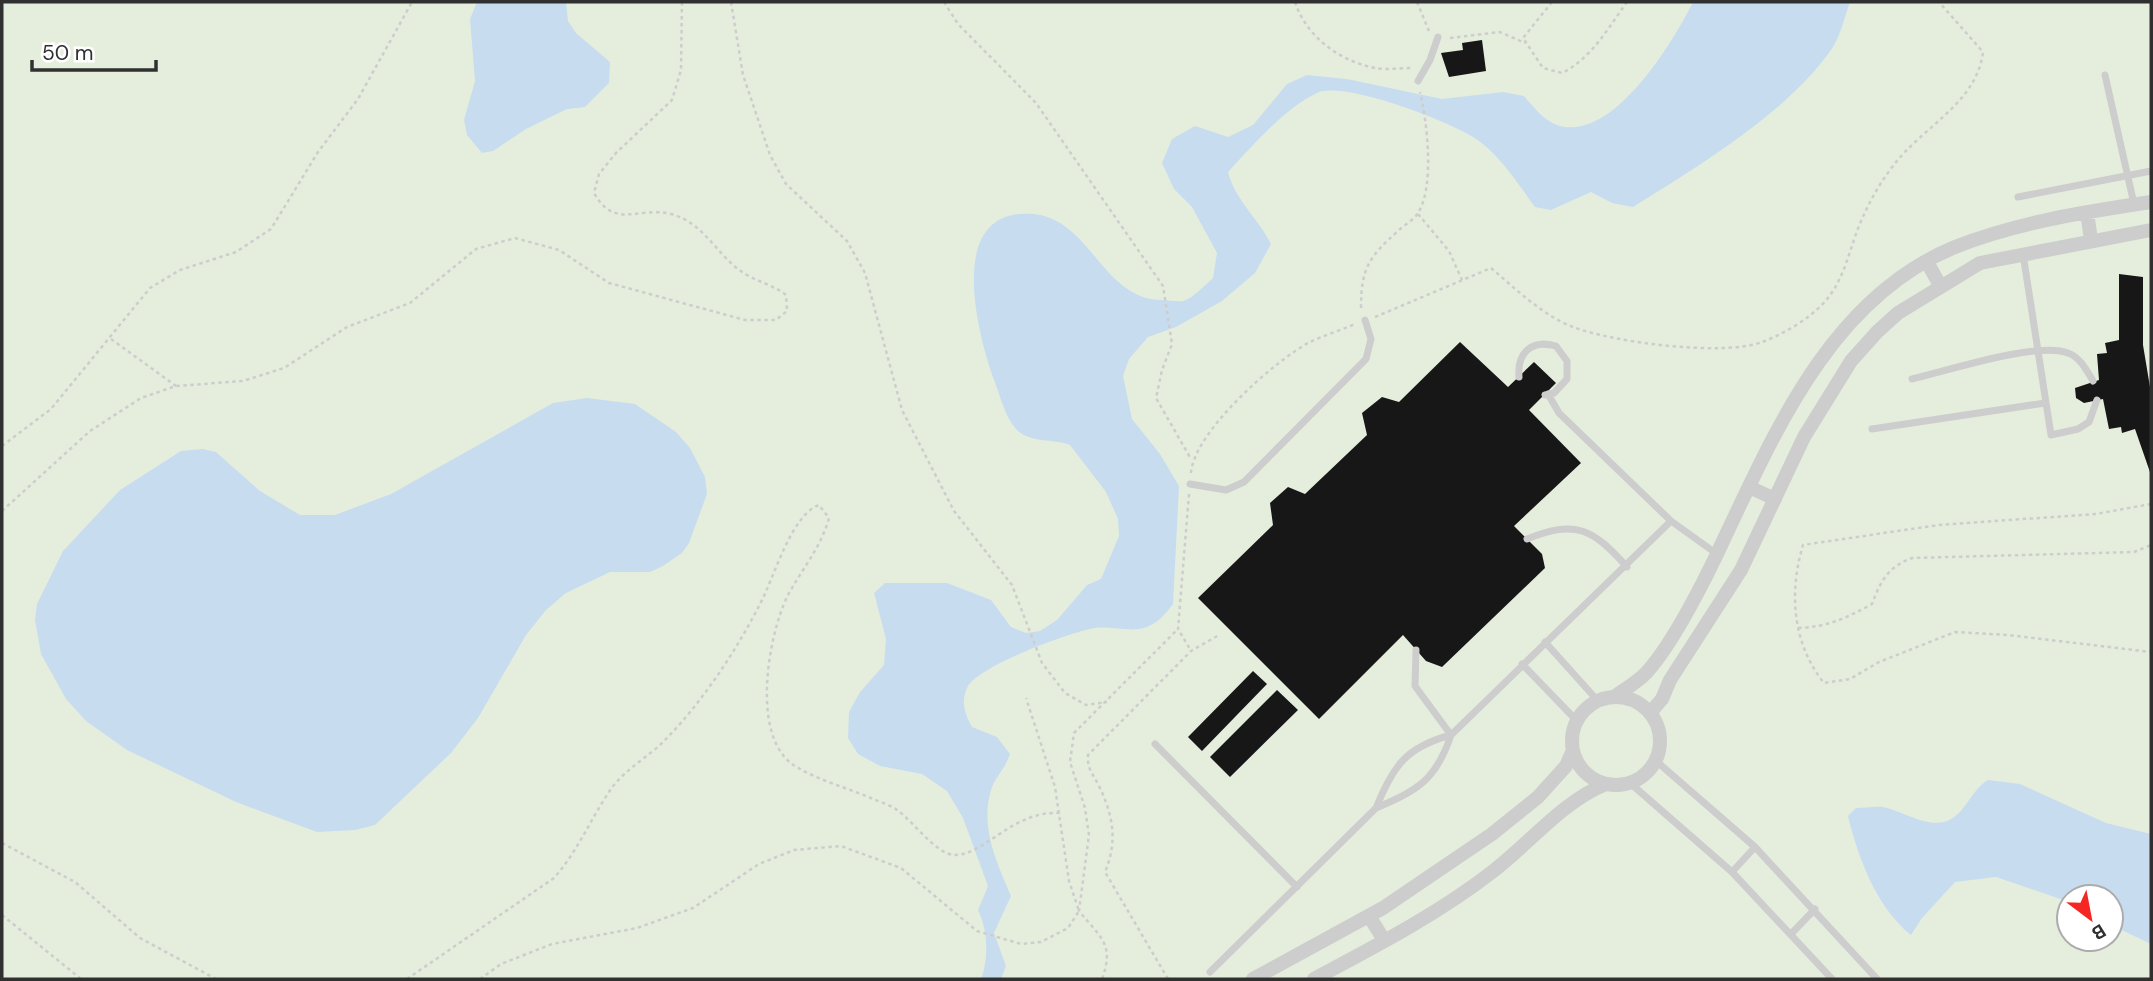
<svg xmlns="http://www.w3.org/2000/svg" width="2153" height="981" viewBox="0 0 2153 981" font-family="'DM Sans',sans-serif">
  <rect width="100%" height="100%" fill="#fff"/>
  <!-- green -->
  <path fill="#e5eedd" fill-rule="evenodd" d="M2,2H2151V979H2ZM2069,897H2111V939H2069Z"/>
  <!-- water -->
  <path fill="#c7dcef" d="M477,2H566L568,21L576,33L610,62L609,83L585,107L567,109L526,129L493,151L482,153L467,135L464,120L475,81L470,19Z
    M1693,2H1850C1845,16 1841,34 1833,47C1788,113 1700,165 1633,207L1612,203L1591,192L1551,210L1535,207C1518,184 1502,158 1479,141C1455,123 1343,80 1317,93C1286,107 1251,147 1228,172C1235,200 1258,218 1271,244L1255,273L1222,301L1176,327L1148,337L1129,359L1123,376L1132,419L1160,454L1179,486L1173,604C1165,615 1157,624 1144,628C1130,632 1110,626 1095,628C1070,632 981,665 968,686C960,701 965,714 972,727L997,737L1010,754C1005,769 997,775 992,787C979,825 996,861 1011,896L994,933L1006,966L1001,979H981C989,958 988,931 978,910L988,886L963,818L947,791L922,774L880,766L858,754L848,738L849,712L860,692L884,665L886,639L874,593L885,583H947L991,600L1011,627L1026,633L1040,631L1057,620L1087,585L1101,579L1119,536L1118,519L1106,492L1070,445C1053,438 1030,444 1016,429C1005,417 1000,395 994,380C977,332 944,206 1034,214C1091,220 1103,300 1162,300C1168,300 1177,302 1183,301C1193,298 1205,285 1213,278L1217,253L1192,207L1174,189L1162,163L1172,139L1195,126L1228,137L1253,125L1287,84L1307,75L1347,79L1442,99L1503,92L1524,96C1533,106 1543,120 1557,125C1612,144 1673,42 1693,2Z
    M587,398L635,404L676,432L690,448L705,477L707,494L689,543L682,553L663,566L650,572H610L566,593L546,610L526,635L478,718L451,753L375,825L355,830L317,832L236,802L127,750L86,721L66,699L41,654L35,620L37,604L63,551L120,490L181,451L203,449L216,452L260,491L300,515H335L391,494L553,403Z
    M1988,780L2020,784L2106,823L2151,834V944L2111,925V897H2069V902L1996,877L1955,882L1922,918L1911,935C1877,908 1858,858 1848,816L1856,808C1864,808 1874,806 1883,807C1903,811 1931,831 1951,819C1967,810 1972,789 1988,780Z"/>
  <!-- building -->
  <path fill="#171717" d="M1482,40L1486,71L1449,77L1441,53L1463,50L1462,43Z
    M2119,274L2143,277V345L2151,393V475L2135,429L2122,433L2121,427L2109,429L2103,399L2084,403L2076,398L2075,388L2099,380L2097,354L2107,353L2105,343L2119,340Z
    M1460,342L1508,387L1534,362L1556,383L1529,410L1581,463L1514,526L1542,554L1545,568L1442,667L1426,661L1403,635L1319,719L1198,598L1273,525L1270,503L1288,487L1305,494L1367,435L1362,413L1382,397L1399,402Z
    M1253,671L1267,684L1202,751L1188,737Z
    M1277,690L1298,710L1230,777L1210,757Z"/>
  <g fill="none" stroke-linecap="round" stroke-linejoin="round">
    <!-- path -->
    <path stroke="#cdcdcd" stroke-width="2.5" stroke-dasharray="3.5 3.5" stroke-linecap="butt" d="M731,2L743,75L770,155L786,184L847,241L865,273L902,410L954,511L1012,585L1042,663L1065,693L1086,705L1107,702
      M944,2L958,24L1036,103L1163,286L1172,344L1162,370L1156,398L1191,459
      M1295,2C1306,36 1339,61 1375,68C1386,70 1401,68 1413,68
      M1417,2L1429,31
      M1552,2L1523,38L1543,68L1562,73C1592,58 1608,28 1627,2
      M1450,38L1500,32L1525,43
      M1418,214L1449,251L1462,280
      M1361,308C1361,268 1369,257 1398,231C1404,225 1414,220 1418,213C1435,186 1427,121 1420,92
      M1375,317L1491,268C1516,289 1542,315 1573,327C1612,342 1723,357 1762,342C1784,334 1813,317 1828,298C1845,276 1849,251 1859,226C1868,204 1879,184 1893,166C1922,127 1977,103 1983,52L1939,2
      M111,339L176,386
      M2,446L51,409L150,288L180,270L236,252L271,229L318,152L358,99L412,2
      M1191,473C1194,432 1274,361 1310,342C1325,335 1341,330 1355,324
      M1189,494L1178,629L1191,651
      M2151,504L2096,514L1938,525L1803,545C1789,592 1792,643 1824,683L1850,679L1879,662L1955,632L2008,635L2151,652
      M2,511L90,431L141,398L176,386L243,381L284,368L347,327L410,303L476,249L515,238L559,250L609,283L745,320H776L787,311L786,295C773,285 761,283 747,275C718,259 706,223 671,214C638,206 615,230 594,193L599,174L616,153L672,100L681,70L682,2
      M1798,628C1827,627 1847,618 1872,604C1881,580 1888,567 1912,558L2134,552L2151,545
      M2,843L75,882L140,938L216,979
      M2,915L81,979
      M407,979L554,878C578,851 591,818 611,789C625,769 650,756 666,739C703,701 736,651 760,604C774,578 791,515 819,505L829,518C821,548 801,570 787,597C768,637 750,738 795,766C817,780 848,788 873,799C881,802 890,805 897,810C913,821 936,854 954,855C984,856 1013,810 1060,813
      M480,979L501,964L552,944L637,928L693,908L759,864L794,850L841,846L901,868L977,931L1021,944L1041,942L1068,928L1079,911L1069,881L1055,787L1026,698
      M1102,979C1115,944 1100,937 1079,911L1089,835L1085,808L1070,762L1074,733L1178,629
      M1168,979L1105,872C1118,841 1113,815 1099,786C1093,774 1087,769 1088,755L1191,651L1219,635"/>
    <!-- lane -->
    <path stroke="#cdcdcd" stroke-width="7" d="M2105,75L2134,204
      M1418,81L1430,60L1438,37
      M2018,197L2151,171
      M2023,254L2051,435L2078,429L2089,422L2097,400
      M1519,377C1517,353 1531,339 1556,346L1567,361V379L1554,393L1545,395
      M1912,379C1946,371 2038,341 2068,353C2080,357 2087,371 2093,381
      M1548,394L1559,413L1671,521L1717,554
      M1872,429L2045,403
      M1190,484L1226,490L1244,482L1366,359L1371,339L1365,320
      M1527,539C1576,519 1593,529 1627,567
      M1545,642L1598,701
      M1416,650L1415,686L1451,735
      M1522,664L1577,721
      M1155,744L1297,887
      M1655,760L1755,847L1877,979
      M1630,783L1732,872L1832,979
      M1376,808C1393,766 1406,747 1451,735
      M1732,872L1755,847
      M1792,933L1815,909
      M1210,972L1376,808C1418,790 1436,780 1451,735L1671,521"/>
    <!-- street -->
    <path stroke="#cdcdcd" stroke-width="14" d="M2087,212L2091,240
      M1927,262L1941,287
      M1749,487L1775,499
      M1614,697C1625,689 1638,682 1647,672C1674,642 1707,576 1724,539C1777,427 1833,297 1955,247C2018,222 2085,212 2151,202
      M1572 741a44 44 0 1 1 88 0a44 44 0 1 1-88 0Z
      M1650,713L1662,699L1670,680L1741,570L1804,437L1851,361L1877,332L1898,313L1980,263L2151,230
      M1369,916L1384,940
      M1253,979L1383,908L1492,834L1538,797L1566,766L1573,750
      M1314,979C1374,947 1438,914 1492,872C1529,844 1563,801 1606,784"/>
  </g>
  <!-- border -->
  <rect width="2153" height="981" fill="none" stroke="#303030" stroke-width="7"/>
  <!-- north arrow -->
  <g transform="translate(2090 918) rotate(148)"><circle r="33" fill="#ffffff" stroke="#acacac" stroke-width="2"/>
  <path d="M0-5L12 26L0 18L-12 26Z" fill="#f52624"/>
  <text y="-10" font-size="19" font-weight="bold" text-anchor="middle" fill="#303030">B</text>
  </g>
  <!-- scale -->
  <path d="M32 60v10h124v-10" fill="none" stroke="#303030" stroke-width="3.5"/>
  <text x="42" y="60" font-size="21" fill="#303030" stroke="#ffffff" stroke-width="5" paint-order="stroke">50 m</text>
</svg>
